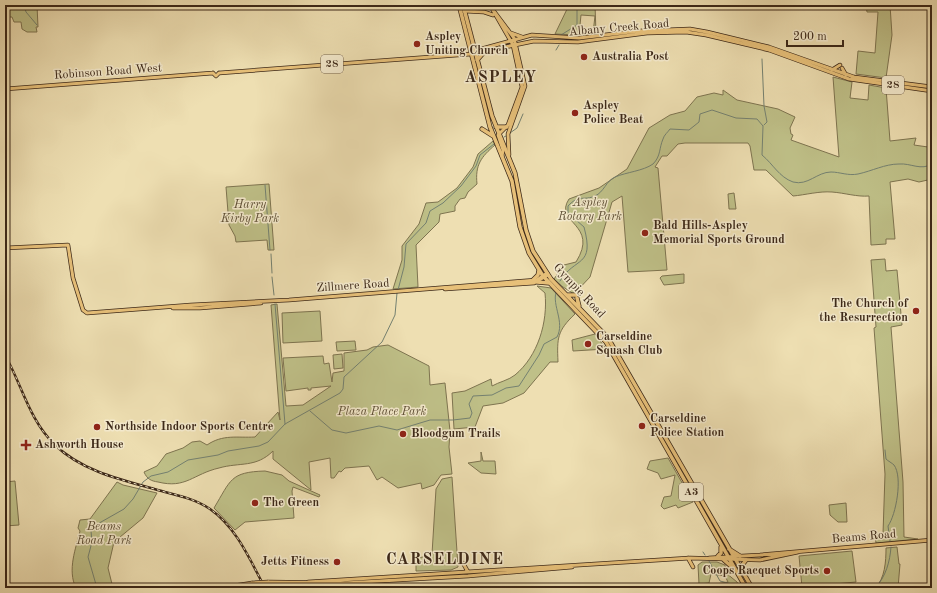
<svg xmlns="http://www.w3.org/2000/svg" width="937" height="593" viewBox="0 0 937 593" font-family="'Old Standard TT',serif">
  <rect width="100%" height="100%" fill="#eedfb2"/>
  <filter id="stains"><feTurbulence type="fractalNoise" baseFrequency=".005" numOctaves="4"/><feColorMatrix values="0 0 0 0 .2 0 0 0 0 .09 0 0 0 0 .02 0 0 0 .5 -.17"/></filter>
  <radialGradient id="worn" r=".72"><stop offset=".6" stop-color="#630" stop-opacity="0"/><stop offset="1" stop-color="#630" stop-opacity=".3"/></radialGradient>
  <!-- green -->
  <path fill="#bfc088" stroke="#7e7450" d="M9,5H37L38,27H36L37,32H27L22,29L21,22H14L12,17H9Z
    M569,5H595L596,33H593L595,16L581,15L579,35L555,34Z
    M866,5H890L892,35L886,78L856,74L858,51L875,53L878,12H867Z
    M833,77L852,82L850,98L868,100L869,85L886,88L890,141L916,138L914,145L928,147L932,144V179L919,182L908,179L890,182L895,239H886V244L871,245L869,196C857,197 845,193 832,192C819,191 805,195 793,196L766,170H754L750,146L748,143H685L678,144L667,156H662L655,167L658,168L667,270L628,272L622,196L612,202L590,277L574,294L563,287L554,279L564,265L576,262C600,224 553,223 569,199L599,188L627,169L649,128L670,115L685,111L697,97L714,93L723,95V90L737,100L778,109L795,117L790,128L791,134L793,135L791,140L839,157Z
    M493,141L495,145C481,157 475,165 477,184L468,192L465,198L460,199L455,206V211L440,214L439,222L416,245L418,287L393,289L402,260V246L419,224L426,203L438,202L457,188L473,167L478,154Z
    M269,184L274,250H268L267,240L236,242L235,236L229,225L226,187Z
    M734,193L736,209H729L728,194Z
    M885,259L886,271L897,270L902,325L891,327L903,482L904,537L918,539L876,543L875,535L883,534L885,474L874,328L876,327L871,260Z
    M684,274V283L664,285L660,278L662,276Z
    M537,286L551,288L575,314C557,331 557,338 558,362H550L524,393L503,403L483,406L475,427L454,429L452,393L465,391L491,379L492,386C499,382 509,380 515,375C538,356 548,322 545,293Z
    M277,304L286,406L303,405L331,386L311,388V390H308V388L286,391L283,358L323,356L324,364L329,363L332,382L333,373L344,371V353L367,350L373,347L388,345L429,366L430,385L445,383L450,431L449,447L452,474L441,475L434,485L422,489L421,483L398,488L382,477L377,480L369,466L345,468L341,472L339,471L334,478H331L330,458L309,462L311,490L273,459V451C256,468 240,462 219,468C193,474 186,489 158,482C151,481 147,479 144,472L157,466L166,454L183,448L192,442L200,441L207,445C223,434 237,438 255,437L278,412L280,420L271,305Z
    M320,311L322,341L283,343L282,313Z
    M595,334L606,349L573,351L572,340Z
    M355,341L356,350L337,351L336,342Z
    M342,354L343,368L334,369L333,355Z
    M481,452L483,461H495L496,474L481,473L468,463L481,461Z
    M668,458L693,502L678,508L676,505L664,509L661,506L664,497L671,496L675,475L661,479L658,473L647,469L650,461Z
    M265,471L282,475L289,481L320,495L319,497L293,487L292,491L294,518L245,522L235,530L214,508C231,480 230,472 265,471Z
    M452,477L458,567L451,570L416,571V559L432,554L436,489L442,479Z
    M15,481L19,525L5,526V482Z
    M117,482L123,485L157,493L143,518L114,542L108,568L113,588H76C67,570 76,548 80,531L78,528L80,520L90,519Z
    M846,503L847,522H838L830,515L829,505Z
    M897,547L899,564H900L898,588H875C885,579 886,561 886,548Z
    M852,551L856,582L802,587L799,556Z
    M702,562H717L725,565L726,573L737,582L741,588H711L710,585L728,582L725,576L711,574L709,583L699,584L698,565Z"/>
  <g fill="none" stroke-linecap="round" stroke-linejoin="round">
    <!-- stream -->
    <path stroke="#748171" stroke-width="1" d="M24,5L26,12L37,25
      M561,35L577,25V5
      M556,50L559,45
      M762,59L764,106L767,122L764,125
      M510,133L517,128L523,114
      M504,137L506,136
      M265,185L270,250
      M271,254L272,273
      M272,277L274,295
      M560,281C575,256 595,268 584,227L568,213V206C579,194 584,201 595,196C604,192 606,181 615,177C627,172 643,171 653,164C661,156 659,148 663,139C664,135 668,132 670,129L689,130L699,122L700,114L712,110L736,118L757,119L763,126L762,155C773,164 779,177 793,182C808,186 817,172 831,172C840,172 848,176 858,174C872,171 885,164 899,164C911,163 921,171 932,164
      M398,290L404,267L406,244L426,223L430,211L443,203L461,186L476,166L480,155L494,144
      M275,304L285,424
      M310,411L332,430L346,433L379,426L397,430L430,420H453L470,418L472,413L469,404L473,396L492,395L506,388L519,386L539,355L544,344L557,337C565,322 552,306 556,292
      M885,450L886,459C888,461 892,463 894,465C903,477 896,515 888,526L890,541
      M703,552L705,555
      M709,561L720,581L732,584L736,588
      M97,588L88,557L92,542L91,531L94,526L124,509L133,499L143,482L151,476L168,472L188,460L218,455L228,451L259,446L268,442L285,424L340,393L343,389L344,377L382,342L395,315L397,293
      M875,588C886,577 890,561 891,547"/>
    <defs>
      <path id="major" d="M490,5L513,45L522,87L508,125L498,135L503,150L502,156
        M493,10L514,38L525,86L508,134L509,155
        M464,11L484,12L493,15
        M511,33L522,37
        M474,51L532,35L579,38L639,31L690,29L707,32L769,47L854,77L932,87
        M842,68L846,75
        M832,70L840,65
        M213,73L216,76L219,73
        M219,73L471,54L534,41L578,42L647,33L686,32L706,35L769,50L849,79L932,91
        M5,89L213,73
        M5,248L68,245L73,278L83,310L87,313L191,305L289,300L537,280L547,273
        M445,289L534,283L548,275
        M173,308H200L261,303
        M688,558L693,567
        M709,558L760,555L932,540
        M463,563L468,572
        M268,582L345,583L468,576L572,567
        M308,582L690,558L760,560L798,552
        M221,588L252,583"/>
      <path id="highway" d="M459,5L490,127L512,181L520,227L529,253L543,276L606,342L746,588
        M463,5L492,116L515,173L526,230L533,251L551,279L608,338L752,588
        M477,60L484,52
        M496,127H507
        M482,129L493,136
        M533,280L538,275L539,270
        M537,282L549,283
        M567,295H576
        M577,298L579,306
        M729,549L740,556
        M718,556L721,553V547
        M724,560L732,567
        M740,568L746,560"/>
    </defs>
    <!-- major casing -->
    <use href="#major" stroke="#3c2818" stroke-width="4.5"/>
    <!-- highway casing -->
    <use href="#highway" stroke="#3c2818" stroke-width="5"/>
    <!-- major -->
    <use href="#major" stroke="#e7c079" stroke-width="3"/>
    <!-- highway -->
    <use href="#highway" stroke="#e7c079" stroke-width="3.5"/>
    <defs>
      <path id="rail" d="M5,355C22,385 29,420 55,445C84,473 127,481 165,492C181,496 197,500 210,509C237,528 250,560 265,588"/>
    </defs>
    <!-- rail casing -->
    <use href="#rail" stroke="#3c2818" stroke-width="2.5"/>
    <!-- rail -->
    <use href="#rail" stroke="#f4eacd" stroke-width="1" stroke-dasharray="3" stroke-linecap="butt"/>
    <defs>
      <path id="major-bridge" d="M252,583L268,582"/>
    </defs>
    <!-- major-bridge casing -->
    <use href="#major-bridge" stroke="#3c2818" stroke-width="4.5" stroke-linecap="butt"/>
    <!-- major-bridge -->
    <use href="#major-bridge" stroke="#e7c079" stroke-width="3"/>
  </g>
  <!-- markers -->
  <g fill="#8f2418" stroke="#f4eacd" stroke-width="1.5">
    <circle cx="417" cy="44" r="4"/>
    <circle cx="584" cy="57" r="4"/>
    <circle cx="575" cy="113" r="4"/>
    <circle cx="645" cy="233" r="4"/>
    <circle cx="916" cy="311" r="4"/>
    <circle cx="588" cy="344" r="4"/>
    <circle cx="642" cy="426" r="4"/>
    <circle cx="97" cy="427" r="4"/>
    <circle cx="403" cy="434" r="4"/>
    <path d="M24 439h4v4h4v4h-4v4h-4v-4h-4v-4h4z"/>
    <circle cx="255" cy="503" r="4"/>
    <circle cx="337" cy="562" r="4"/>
    <circle cx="827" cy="571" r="4"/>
  </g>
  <g text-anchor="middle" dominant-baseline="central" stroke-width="3" stroke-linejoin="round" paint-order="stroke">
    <!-- shield labels -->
    <g fill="#f4eacd" stroke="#73624e" stroke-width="1">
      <rect x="321" y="55" width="22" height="18" rx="3"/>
      <rect x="882" y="76" width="22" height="18" rx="3"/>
      <rect x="679" y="483" width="24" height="18" rx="3"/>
    </g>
    <g font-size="11" font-weight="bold" fill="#3c2818">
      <text x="332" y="64">28</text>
      <text x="893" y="85">28</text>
      <text x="691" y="492">A3</text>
    </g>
    <!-- street labels -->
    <g font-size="12" fill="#3c2818" stroke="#f4eacd">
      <text transform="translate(619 28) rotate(-5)">Albany Creek Road</text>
      <text transform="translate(108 72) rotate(-4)">Robinson Road West</text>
      <text transform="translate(353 286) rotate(-4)">Zillmere Road</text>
      <text transform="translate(579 291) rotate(47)">Gympie Road</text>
      <text transform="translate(864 537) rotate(-5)">Beams Road</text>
    </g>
    <!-- poi labels -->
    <g font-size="12" font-weight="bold" fill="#3c2818" stroke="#f4eacd" text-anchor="start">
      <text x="425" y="37">Aspley<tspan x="425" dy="14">Uniting Church</tspan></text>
      <text x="592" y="57">Australia Post</text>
      <text x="583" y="106">Aspley<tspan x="583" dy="14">Police Beat</tspan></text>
      <text x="653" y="226">Bald Hills-Aspley<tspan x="653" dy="14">Memorial Sports Ground</tspan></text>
      <text x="908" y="304" text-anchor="end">The Church of<tspan x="908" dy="14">the Resurrection</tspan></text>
      <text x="596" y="337">Carseldine<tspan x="596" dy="14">Squash Club</tspan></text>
      <text x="650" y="419">Carseldine<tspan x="650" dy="14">Police Station</tspan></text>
      <text x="105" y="427">Northside Indoor Sports Centre</text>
      <text x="411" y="434">Bloodgum Trails</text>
      <text x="35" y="445">Ashworth House</text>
      <text x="263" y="503">The Green</text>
      <text x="329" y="562" text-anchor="end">Jetts Fitness</text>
      <text x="819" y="571" text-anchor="end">Coops Racquet Sports</text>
    </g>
    <!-- park labels -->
    <g font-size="12" font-style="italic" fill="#5d4e34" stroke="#f4eacd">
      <text x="590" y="203">Aspley<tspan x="590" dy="14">Rotary Park</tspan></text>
      <text x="250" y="205">Harry<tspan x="250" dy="14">Kirby Park</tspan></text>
      <text x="382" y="412">Plaza Place Park</text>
      <text x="104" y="527">Beams<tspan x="104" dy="14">Road Park</tspan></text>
    </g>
    <!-- district labels -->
    <g font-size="16" font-weight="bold" letter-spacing="1" fill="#3c2818" stroke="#f4eacd">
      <text x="501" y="78">ASPLEY</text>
      <text x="445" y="560">CARSELDINE</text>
    </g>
  </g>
  <!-- margin -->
  <rect width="937" height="593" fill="none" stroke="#eedfb2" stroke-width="20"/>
  <rect x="6" y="6" width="925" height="581" fill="none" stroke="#3c2818" stroke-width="2"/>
  <rect x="10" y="10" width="917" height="573" fill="none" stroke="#3c2818"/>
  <!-- scale -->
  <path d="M787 40v6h56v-6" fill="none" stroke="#3c2818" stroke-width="2"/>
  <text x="793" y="40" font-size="12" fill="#3c2818" stroke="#f4eacd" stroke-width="3" paint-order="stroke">200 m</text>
  <rect width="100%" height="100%" filter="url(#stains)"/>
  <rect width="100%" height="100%" fill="url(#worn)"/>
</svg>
